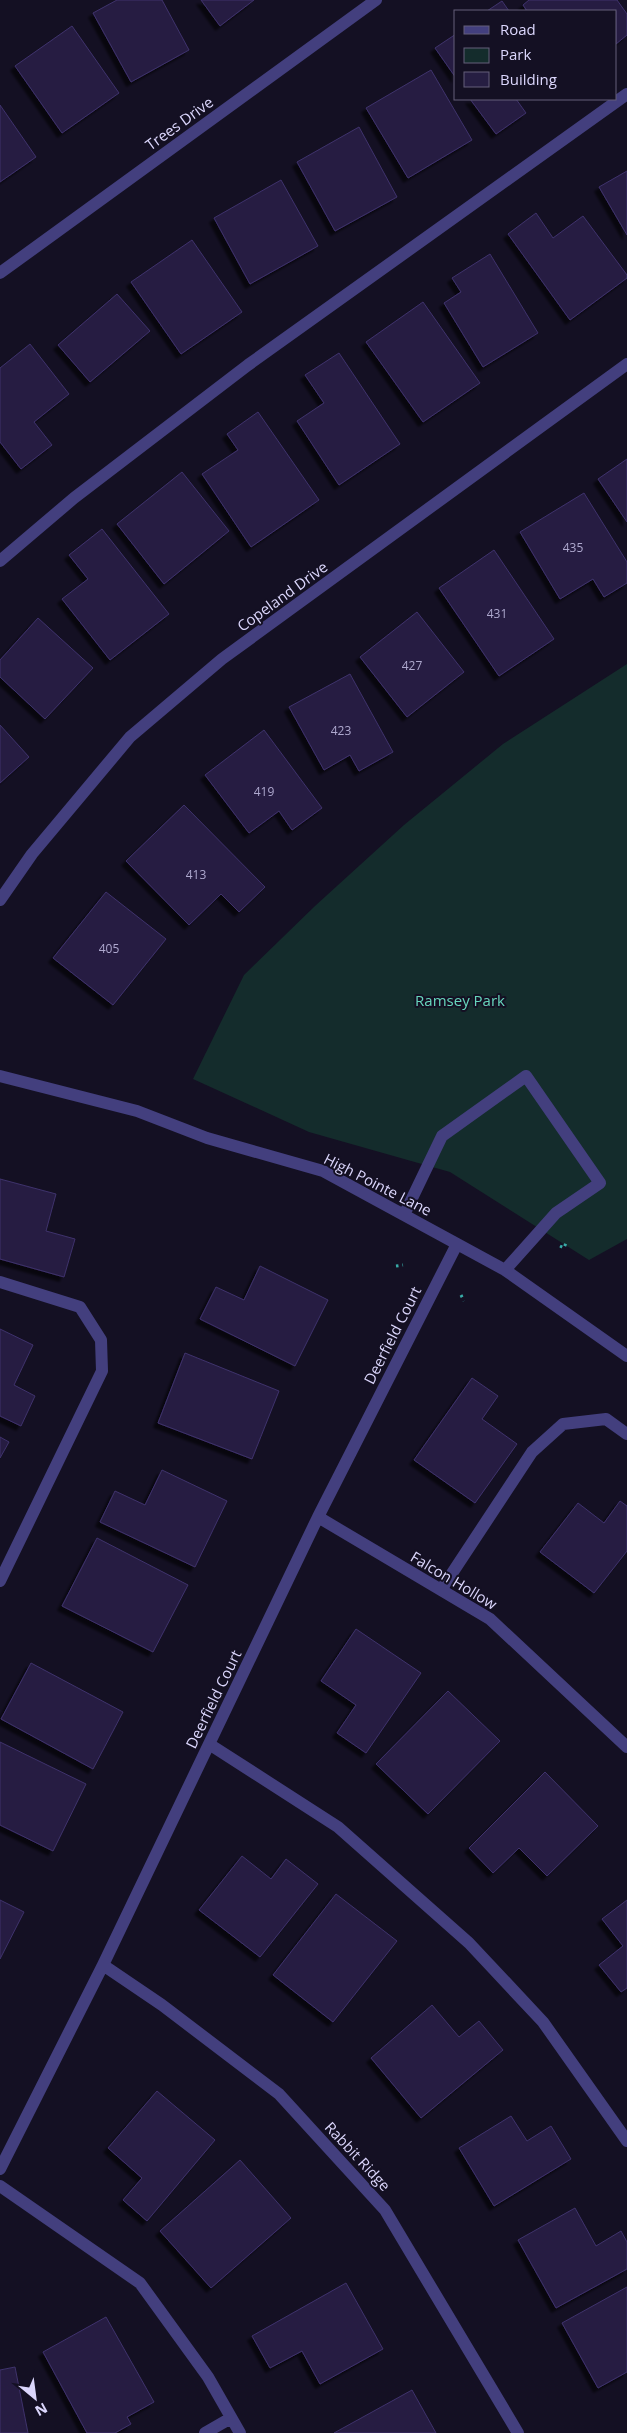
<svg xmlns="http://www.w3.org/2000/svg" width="627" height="2433" viewBox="0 0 627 2433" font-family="'Open Sans',sans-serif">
  <defs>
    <filter id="shadow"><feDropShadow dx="-4.5" dy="4.5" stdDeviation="1" flood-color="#0009"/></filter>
  </defs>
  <rect width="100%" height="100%" fill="#141023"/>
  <!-- green -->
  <path fill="#142c2c" d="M627,664V1239L589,1260L450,1172L309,1132L193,1079L244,975L315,906L404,825L503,744Z"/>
  <!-- building -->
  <path fill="#261e42" stroke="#3f326c" filter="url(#shadow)" d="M117,0H162L189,50L131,82L93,13Z
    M201,0H254L220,26Z
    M529,0H617L627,14V35L616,44V11H527L523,5Z
    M502,1L509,11H487Z
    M72,26L119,93L62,133L15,66Z
    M456,34V78L435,48Z
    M431,70L472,140L408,178L366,108Z
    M470,99H516L526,113L496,134Z
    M0,105L36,157L0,182Z
    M359,127L397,197L335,231L297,162Z
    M627,171V235L599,187Z
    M281,180L318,246L250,284L214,218Z
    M536,213L553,238L583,216L627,275V278L570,320L508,234Z
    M192,240L242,312L181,354L131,282Z
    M490,254L538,333L483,367L444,303L461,292L452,278Z
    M117,294L150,331L90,382L58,345Z
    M423,302L480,383L423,422L366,342Z
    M30,344L69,394L34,422L52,445L21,469L0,442V368Z
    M339,353L400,444L339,485L297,421L324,403L305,375Z
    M258,412L319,500L251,547L202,474L238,450L227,434Z
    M627,459V522L598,479Z
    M182,472L229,531L164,584L117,524Z
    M584,493L627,562V583L604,597L593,579L560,599L520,532Z
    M102,529L169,614L110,660L62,599L88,579L69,555Z
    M494,550L554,639L499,676L439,588Z
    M417,612L464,672L407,717L360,657Z
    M38,618L93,668L45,719L0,677V660Z
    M350,674L393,752L359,771L350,755L324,770L289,707Z
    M0,725L29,757L0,783Z
    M264,730L322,808L292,830L279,811L249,833L205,775Z
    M184,805L265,887L239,912L221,894L189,925L126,861Z
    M106,892L166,939L113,1005L53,958Z
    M0,1179L56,1194L46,1231L75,1239L64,1277L0,1259Z
    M260,1266L328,1300L295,1366L200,1319L216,1287L244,1300Z
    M0,1329L33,1345L14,1385L35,1396L21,1426L0,1416Z
    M185,1353L279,1391L252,1459L158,1423Z
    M472,1378L498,1396L482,1419L517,1444L475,1503L414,1460Z
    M0,1437L9,1442L0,1458Z
    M162,1470L227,1501L195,1567L100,1522L115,1491L145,1505Z
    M620,1501L627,1506V1551L594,1593L540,1552L578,1503L604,1523Z
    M97,1538L188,1585L153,1652L62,1606Z
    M356,1629L421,1673L366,1753L337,1733L356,1705L321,1681Z
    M31,1663L123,1712L93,1769L1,1719Z
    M448,1691L500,1741L428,1814L376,1764Z
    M0,1742L86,1784L53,1851L0,1825Z
    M545,1772L598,1826L547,1876L519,1848L493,1873L469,1848Z
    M242,1856L271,1879L286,1859L318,1884L260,1957L199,1910Z
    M336,1894L397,1941L333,2022L273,1975Z
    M0,1900L24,1912L0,1959Z
    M627,1900V1988L621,1992L599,1965L623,1946L602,1919Z
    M432,2005L459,2037L479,2021L503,2050L421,2118L371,2058Z
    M157,2091L215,2140L147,2221L123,2200L142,2178L108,2148Z
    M511,2116L527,2141L551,2126L571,2159L494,2206L459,2148Z
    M240,2160L291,2218L211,2288L160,2231Z
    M575,2208L596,2246L621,2231L627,2242V2269L556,2308L518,2240Z
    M346,2283L383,2349L320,2384L302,2351L270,2368L252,2336Z
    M627,2287V2372L598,2388L562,2323Z
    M106,2317L154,2402L127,2417L131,2424L115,2433H87L43,2352Z
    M15,2367L28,2433H0V2370Z
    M412,2390L436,2433H334Z"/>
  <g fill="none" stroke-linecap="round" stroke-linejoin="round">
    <!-- path -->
    <path stroke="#39aca8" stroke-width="3" stroke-dasharray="2.5 4" stroke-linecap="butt" d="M560,1246L564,1248L567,1240
      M396,1266L403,1265
      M461,1295L464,1301"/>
    <!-- minor -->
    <path stroke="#433f7e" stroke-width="12" d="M0,273L376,0
      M0,561L74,498L248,365L627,94
      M0,900L32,854L130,737L222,659L627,364
      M0,1076L137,1111L207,1138L323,1171L505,1270L627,1356
      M404,1215L442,1136L526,1076L600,1183L556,1213L505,1270
      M0,1282L80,1307L101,1340L102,1371L0,1581
      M318,1517L490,1619L627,1747
      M441,1590L532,1452L563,1424L606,1419L627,1434
      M209,1744L338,1827L469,1943L543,2022L627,2141
      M103,1965L162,2005L279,2094L385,2210L518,2433
      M0,2169L103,1965L318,1517L457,1244
      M0,2186L140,2283L208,2377L240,2433
      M205,2433L231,2418"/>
  </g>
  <g text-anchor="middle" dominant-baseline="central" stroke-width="4" stroke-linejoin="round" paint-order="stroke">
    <!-- number labels -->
    <g font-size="12" fill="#aea8ce">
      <text x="573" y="547">435</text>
      <text x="497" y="613">431</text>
      <text x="412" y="665">427</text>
      <text x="341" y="730">423</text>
      <text x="264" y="791">419</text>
      <text x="196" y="874">413</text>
      <text x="109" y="948">405</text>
    </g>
    <!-- street labels -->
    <g font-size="15" fill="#dbd6fc" stroke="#141023">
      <text transform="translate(179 123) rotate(-36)">Trees Drive</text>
      <text transform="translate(282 596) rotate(-36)">Copeland Drive</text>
      <text transform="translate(378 1184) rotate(27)">High Pointe Lane</text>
      <text transform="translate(392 1335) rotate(-63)">Deerfield Court</text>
      <text transform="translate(454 1580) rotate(31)">Falcon Hollow</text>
      <text transform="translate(213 1699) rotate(-64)">Deerfield Court</text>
      <text transform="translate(358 2156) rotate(47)">Rabbit Ridge</text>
    </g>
    <!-- park labels -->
    <g font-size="15" fill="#67d6bd" stroke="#141023">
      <text x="460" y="1000">Ramsey Park</text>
    </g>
  </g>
  <!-- legend -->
  <rect x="454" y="10" width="162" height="90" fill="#141023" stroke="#645f7a"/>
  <rect x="464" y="26" width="25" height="8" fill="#433f7e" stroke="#645f7a"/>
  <text x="500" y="35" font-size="15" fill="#dbd6fc">Road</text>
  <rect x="464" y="48" width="25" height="15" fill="#142c2c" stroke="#645f7a"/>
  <text x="500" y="60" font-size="15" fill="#dbd6fc">Park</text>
  <rect x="464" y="72" width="25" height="15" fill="#261e42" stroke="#645f7a"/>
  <text x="500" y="85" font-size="15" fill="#dbd6fc">Building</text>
  <!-- north arrow -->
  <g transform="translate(35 2398) rotate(151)" stroke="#141023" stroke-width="4" paint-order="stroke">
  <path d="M0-4L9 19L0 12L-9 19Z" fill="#dbd6fc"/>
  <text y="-8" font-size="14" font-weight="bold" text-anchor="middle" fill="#dbd6fc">N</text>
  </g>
</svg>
